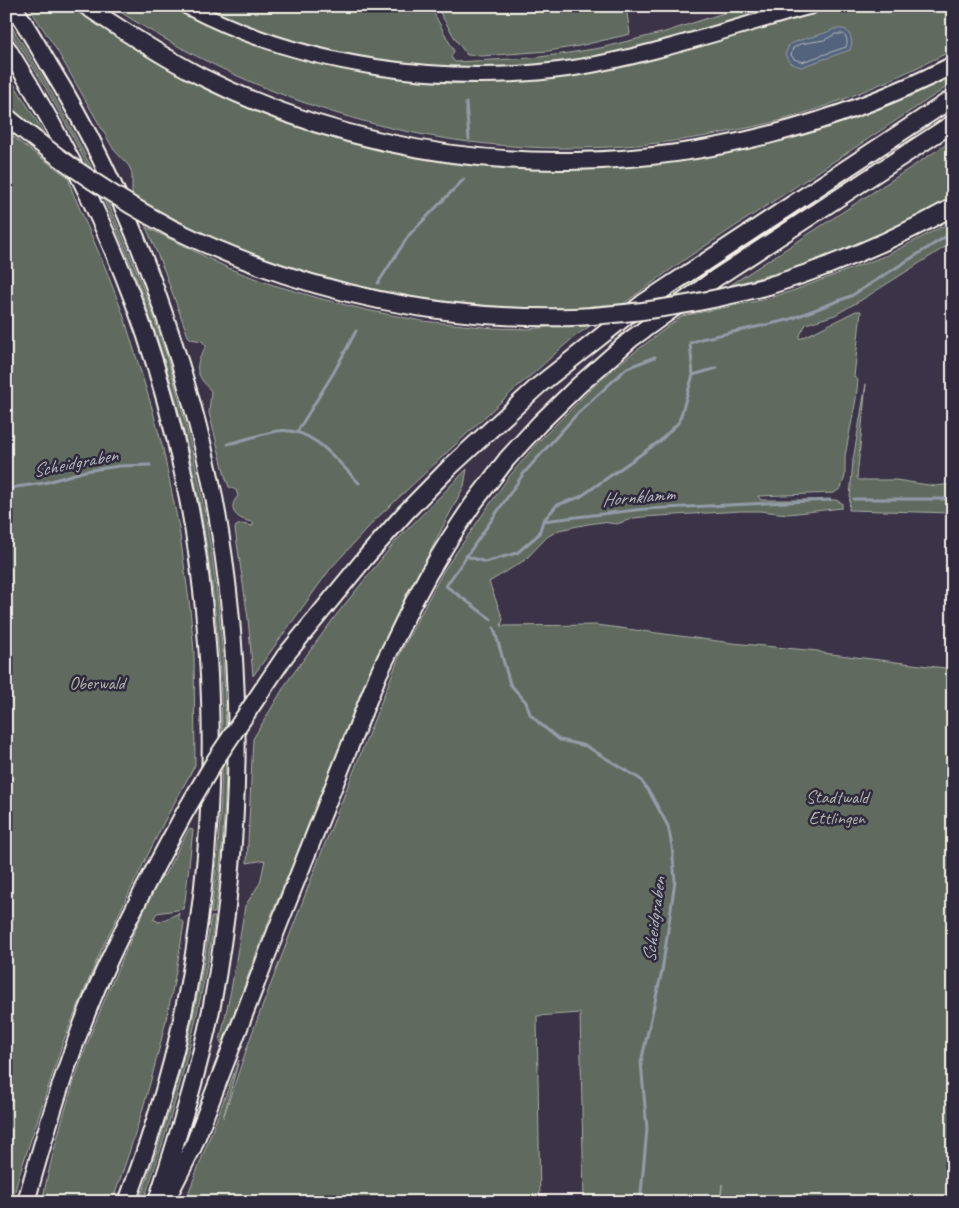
<svg xmlns="http://www.w3.org/2000/svg" width="959" height="1208" viewBox="0 0 959 1208" font-family="Caveat,sans-serif">
  <rect width="100%" height="100%" fill="#3b3448"/>
  <filter id="ink" filterUnits="userSpaceOnUse"><feTurbulence type="fractalNoise" baseFrequency=".02" numOctaves="2"/><feDisplacementMap in="SourceGraphic" scale="10" xChannelSelector="R" yChannelSelector="G"/><feConvolveMatrix kernelMatrix="1 2 1 2 8 2 1 2 1" color-interpolation-filters="sRGB"/></filter>
  <g filter="url(#ink)">
    <!-- green -->
    <path fill="#616b5f" stroke="#aaaea4" d="M28,6C40,6 62,4 73,6C80,8 119,38 129,45C161,66 197,85 233,100C473,204 720,189 953,74V83L684,260L623,304L590,306V308C468,311 346,295 233,247C198,232 165,214 132,195V173L129,166L114,150L55,47Z
      M111,6H173L195,17L290,55L375,74L417,79L490,82L574,75L616,67L837,6H953V50C901,76 848,100 792,117C762,126 732,131 701,137C489,172 289,123 111,6Z
      M199,6H430L454,51L451,57L455,62L531,58L562,54L600,48L665,32L745,6H788C715,28 640,52 564,63C440,81 313,57 199,6Z
      M436,6H626L630,34L579,46L548,51L482,56L467,55L456,40Z
      M6,18C152,241 227,491 226,758C226,810 221,862 215,913H211C252,608 178,281 6,25Z
      M6,71L47,138L6,106Z
      M6,130L22,144L68,177L73,193L105,267L123,314L152,408L163,449L179,528L190,608L194,651L195,765L164,822L102,948L63,1042L19,1176L12,1202H6Z
      M953,140V198L951,199C893,229 835,256 773,275L772,274L729,286Z
      M848,177L851,180L675,297L667,298Z
      M953,221V242L863,299L835,315L806,324L799,337L800,339L856,311H861L854,377L858,380L856,399L845,456V476L841,488L834,493L758,496L761,500H836L842,503V508L788,514L760,511H740L643,517L634,518L617,524L602,522L588,524L559,530L547,537L525,560L489,582L503,619L501,626L597,625L732,643L818,651L823,653L953,669V1202H721L722,1184L720,1202H584L580,1013L537,1016L540,1202H185L239,1060L223,1118L251,1036L320,856L401,652L442,573L508,478L537,443L593,387L624,360L682,316L762,300L795,290L887,255Z
      M146,227L228,268L267,283L322,299L366,310L422,321L494,328L528,329L558,326H590C563,343 543,367 518,386L376,519L331,568L253,676L248,618L235,529L236,526L241,524L253,526V522C239,521 225,510 238,496L236,490L229,487L226,479L209,413L211,391C194,372 194,367 206,346L202,341L191,339L188,336L164,270Z
      M866,384L857,478L859,480H896L935,486L953,484V513L849,510L853,460Z
      M467,469L464,486L419,573L408,591L372,666L288,876C263,930 245,988 222,1044L220,1041L231,990L245,906L260,883L265,860L247,863L253,739L287,682L337,614L395,542Z
      M189,829L193,830L185,901L183,909L157,913L153,919L159,922L179,913L178,918L184,923C170,1019 145,1111 112,1202H42C54,1143 72,1082 94,1026C114,975 138,925 160,875L164,876Z
      M211,917H215C200,1015 176,1109 143,1202H139C173,1109 197,1014 211,917Z"/>
    <!-- water -->
    <path fill="#53637d" stroke="#939ca8" d="M834,29H845C852,36 853,41 850,50L801,67L790,63L785,55L789,45C803,37 819,37 834,29Z"/>
    <g fill="none" stroke-linecap="round" stroke-linejoin="round">
      <!-- shore -->
      <path stroke="#b4b8bd" stroke-width="1" d="M836,34H843C847,37 848,42 846,47L802,62L794,59L791,55L793,48L800,44L824,40Z"/>
      <!-- stream -->
      <path stroke="#939ca8" stroke-width="3" d="M466,103L469,139
        M378,283L409,235L464,179
        M693,375L690,343L701,339L788,320L851,296L953,232
        M297,432L334,372L356,331
        M228,444C244,440 261,434 277,431C313,426 337,461 359,483
        M6,492L16,487L44,483L85,471L119,466L150,465
        M854,499H953
        M543,521L557,505L580,497L660,441L679,422L693,375L717,368
        M466,556L485,562L517,553L539,534L543,521L644,509L830,500
        M491,619L446,586L524,473L577,414L627,368L655,357
        M494,628L510,684L526,702L530,714L539,723L560,740L586,746L640,779L650,793L668,826L672,846L675,881L662,971L641,1062L647,1129L641,1193L642,1202"/>
      <defs>
        <path id="major" d="M186,6C301,67 447,87 574,68C655,55 733,27 812,6"/>
        <path id="highway" d="M13,6C26,25 37,45 49,65C97,143 135,227 164,314C188,385 209,458 220,532C245,689 241,849 212,1005C199,1071 178,1135 158,1198
          M86,6C123,31 160,55 200,76C437,196 718,186 953,65
          M6,46C67,142 121,254 155,364C222,584 228,822 176,1046C163,1099 146,1151 127,1202
          M6,116L17,125
          M173,229C300,291 433,321 574,317
          M768,286C833,266 894,240 953,207
          M285,656L366,557L406,512L450,467L538,386L643,303L953,98
          M26,1202C49,1119 74,1036 110,958C133,908 159,860 185,812
          M165,1202L193,1147L277,929L378,675L413,603L429,573L449,540L473,504L507,459L540,423L578,386L631,339L716,278L953,123"/>
      </defs>
      <!-- major casing -->
      <use href="#major" stroke="#f4f1e8" stroke-width="18"/>
      <!-- highway casing -->
      <use href="#highway" stroke="#f4f1e8" stroke-width="20"/>
      <!-- major -->
      <use href="#major" stroke="#2f2a3d" stroke-width="14"/>
      <!-- highway -->
      <use href="#highway" stroke="#2f2a3d" stroke-width="16"/>
      <defs>
        <path id="highway-bridge" d="M17,125C66,165 117,199 173,229
          M574,317C640,314 704,303 768,286
          M185,812L216,759L285,656"/>
      </defs>
      <!-- highway-bridge casing -->
      <use href="#highway-bridge" stroke="#f4f1e8" stroke-width="20" stroke-linecap="butt"/>
      <!-- highway-bridge -->
      <use href="#highway-bridge" stroke="#2f2a3d" stroke-width="16"/>
    </g>
  </g>
  <g text-anchor="middle" dominant-baseline="central" stroke-width="5" stroke-linejoin="round" paint-order="stroke">
    <!-- park labels -->
    <g font-size="18" fill="#b2b5aa" stroke="#2f2a3d">
      <text x="97" y="683">Oberwald</text>
      <text x="837" y="797">Stadtwald<tspan x="837" dy="21">Ettlingen</tspan></text>
    </g>
    <!-- water labels -->
    <g font-size="19" font-style="italic" fill="#b4b8bd" stroke="#2f2a3d">
      <text transform="translate(75 463) rotate(-11)">Scheidgraben</text>
      <text transform="translate(638 497) rotate(-5)">Hornklamm</text>
      <text transform="translate(654 920) rotate(-83)">Scheidgraben</text>
    </g>
  </g>
  <!-- margin -->
  <rect width="959" height="1208" fill="none" stroke="#2f2a3d" stroke-width="25"/>
  <rect x="12" y="12" width="934" height="1183" fill="none" stroke="#f4f1e8" stroke-width="2" filter="url(#ink)"/>
</svg>
